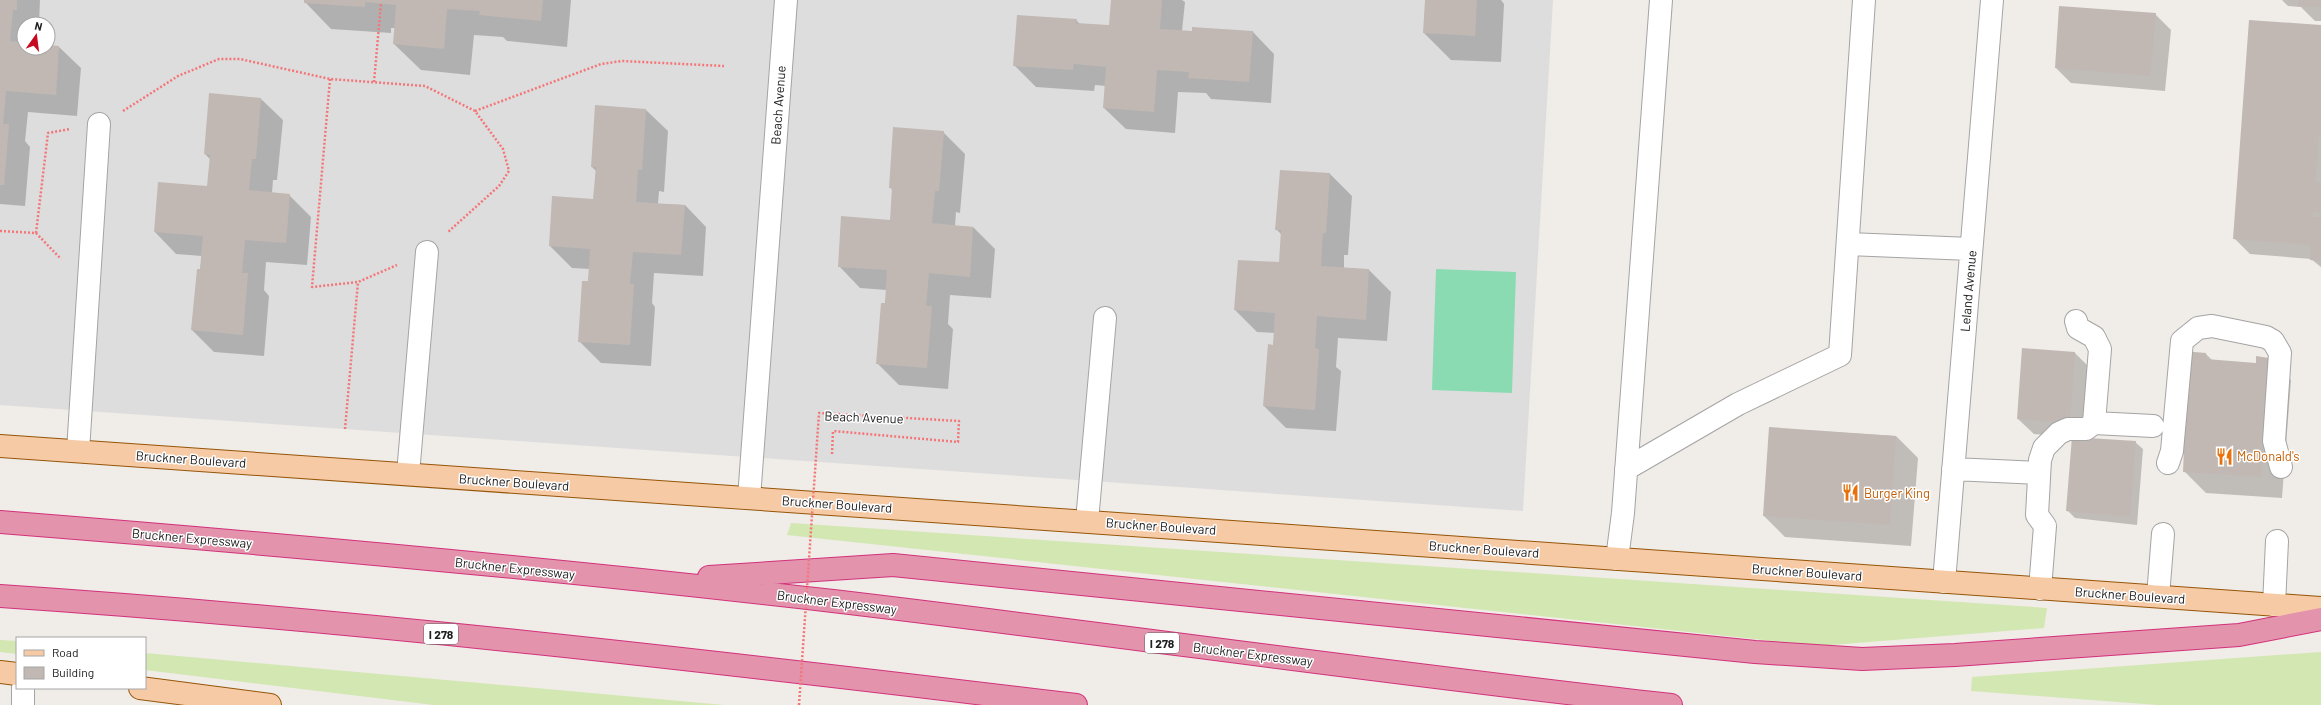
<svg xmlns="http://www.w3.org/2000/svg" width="2321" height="705" viewBox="0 0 2321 705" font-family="Barlow,sans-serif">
  <rect width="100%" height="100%" fill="#f0ece7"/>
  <!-- residential -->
  <path fill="#deddde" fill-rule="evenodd" d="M0,0H1553L1523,511L0,405ZM24,24H48V48H24Z"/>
  <!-- grass -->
  <path fill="#d2e7b1" d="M791,523L2047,608L2044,628L1819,646L787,535Z
    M0,640L17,641V654L0,652Z
    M2321,652V705H2158L1971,691L1972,677Z
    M145,653L724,705H434L145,670Z"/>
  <!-- pitch -->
  <path fill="#8adbb2" d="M1436,269L1516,272L1512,393L1432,390Z"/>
  <!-- shadow -->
  <path fill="#0003" d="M0,0H40L39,24H24V48L59,47L81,68L77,116L28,112L25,141L30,147L25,206L0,204Z
    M305,0H571L567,47L507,41L503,37L474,35L470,75L421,70L394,44L395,28H391V33L331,29L305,2Z
    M1112,0H1182L1185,2L1182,31L1253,32L1274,54L1271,103L1211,99L1206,93L1178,92L1175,133L1126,129L1104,108L1106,86L1095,85L1094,91L1036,87L1014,65L1076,20L1080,24L1110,26Z
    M1426,0H1501L1504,4L1501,62L1451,60L1424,33Z
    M2282,0H2321V21H2315L2301,7L2288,6Z
    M2155,14L2171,30L2165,91L2071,83L2056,68Z
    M2321,26V267L2311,259L2250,254L2234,238Z
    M261,99L283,120L277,180H273L272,193L289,195L311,217L307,265L266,262L264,290L269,296L264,356L214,352L192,330L202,256L176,254L155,232L208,187L211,160L205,154Z
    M596,106L646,110L668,131L664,192L659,191L658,204L685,205L706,227L703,276L654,273L652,303L655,307L651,366L601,363L579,341L590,269L572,268L550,246L594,200L596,171L592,167Z
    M943,132L965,154L960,213L956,212L955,226L973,227L995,249L991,298L950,295L948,324L953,329L948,389L899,385L877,363L887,290L860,288L839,266L891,221L893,191L890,187Z
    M1281,171L1330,174L1352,196L1348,255H1344V268L1369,270L1391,292L1387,341L1338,338L1336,367L1341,371L1336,431L1286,428L1264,406L1275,333L1257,332L1235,310L1280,263L1282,235L1276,229Z
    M2075,353L2090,368L2085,439L2135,442L2143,449L2137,525L2075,518L2067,510L2073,437L2034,434L2018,419Z
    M2206,354L2213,361L2257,364L2269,359L2291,380L2282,498L2206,493L2184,471L2185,456L2177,448Z
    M1770,428L1896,436L1918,458L1911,546L1785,537L1764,516Z"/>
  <!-- building -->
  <path fill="#c1b8b4" d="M0,0H17V10H13L10,41L24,43V48H48V45L59,46L56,95L6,91L3,124H9L4,185H0Z
    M304,0H543L541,21L479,15L480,11L447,9L444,49L393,44L396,5L365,2V7L304,3Z
    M1111,0H1162L1160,29L1192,31V27L1253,31L1249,82L1188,78L1189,72L1157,70L1154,112L1103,108L1106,67L1074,64L1073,70L1013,66L1017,15L1077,19L1076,23L1109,25Z
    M1425,0H1477L1475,36L1423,33Z
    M2299,0H2321V7L2298,6Z
    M2059,6L2156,13L2150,76L2055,68Z
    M2249,20L2321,25V137L2319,136L2315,182L2321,183V213L2313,212V217H2321V261L2310,260L2311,245L2233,239Z
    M209,93L261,98L256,159H252L249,190L290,194L286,243L245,240L242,273H248L243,335L191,330L197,269H200L203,236L154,232L158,182L207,186L210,155L204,154Z
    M595,105L646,109L642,170H638L636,202L685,205L681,255L633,252L630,284H634L630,345L578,342L582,281H588L590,249L549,246L552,196L593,199L596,167H591Z
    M893,127L944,131L939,191H935L932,223L973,227L970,277L929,273L926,306H932L927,368L876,364L881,303H885L887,270L838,267L841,216L890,220L892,188H889Z
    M1280,170L1330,173L1326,233H1323L1321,266L1369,269L1366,320L1317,316L1315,348L1319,349L1315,410L1263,406L1268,344L1273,345L1275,313L1234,310L1238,260L1279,262L1281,230H1275Z
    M2022,348L2075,352L2070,423L2017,419Z
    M2183,351L2206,353V359L2256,363V356L2269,358L2261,477L2183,472L2184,449L2176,448Z
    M1769,427L1896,436L1890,525L1763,516Z
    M2072,437L2136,441L2130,517L2066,511Z"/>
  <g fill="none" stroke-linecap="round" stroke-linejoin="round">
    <defs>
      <path id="minor" d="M1848,244L1971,249
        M2076,321L2078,328L2094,337L2100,349L2094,423
        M78,451L99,124
        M2168,463L2172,451L2182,341L2198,328L2212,326L2266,337L2273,341L2280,353L2274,441L2281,467
        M1626,469L1738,404L1840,355L1864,0
        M1953,469L2039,473
        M408,474L427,252
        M749,498L786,0
        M1087,521L1105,318
        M1617,559L1623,513L1661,0
        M1944,582L1992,0
        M2040,589L2045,526L2037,515L2040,460L2044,448L2059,433L2068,429H2086L2094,423L2153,426
        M2158,596L2163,534
        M2274,605L2277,541
        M23,688V705"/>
      <path id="major" d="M0,446L2321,608
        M0,672L17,674
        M140,688L270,705"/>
      <path id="highway" d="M0,522C278,544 556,569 833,601C1112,634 1391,674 1671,705
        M709,577L893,565L1755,652L1862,659L1955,655L2239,635L2321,619
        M0,596C360,620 719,662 1076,705"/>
    </defs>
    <!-- minor casing -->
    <use href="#minor" stroke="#a4a4a4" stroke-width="24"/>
    <!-- major casing -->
    <use href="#major" stroke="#955508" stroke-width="24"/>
    <!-- highway casing -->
    <use href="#highway" stroke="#d2317b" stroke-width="24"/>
    <!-- path -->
    <path stroke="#f37678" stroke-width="2.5" stroke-dasharray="2 2" stroke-linecap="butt" d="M330,79L312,287L358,282L397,265
      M374,82L381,3
      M123,111L178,76L219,59H240L330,79L425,86L475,111L503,149L509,171L499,186L448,232
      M475,111L601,64L622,61L724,66
      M0,231L36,233L61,259
      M36,233L48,133L70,129
      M345,429L358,282
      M832,454L833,431"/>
    <!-- minor -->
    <use href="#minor" stroke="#fff" stroke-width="22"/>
    <!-- major -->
    <use href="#major" stroke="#f7caa6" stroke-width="22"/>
    <!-- highway -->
    <use href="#highway" stroke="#e394ac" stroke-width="22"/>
    <!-- path-bridge -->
    <path stroke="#f37678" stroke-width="2.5" stroke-dasharray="2 2" stroke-linecap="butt" d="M799,705L819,413L959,421L958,442L833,431"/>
  </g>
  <!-- icons -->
  <defs>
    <symbol id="restaurant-bare" viewBox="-9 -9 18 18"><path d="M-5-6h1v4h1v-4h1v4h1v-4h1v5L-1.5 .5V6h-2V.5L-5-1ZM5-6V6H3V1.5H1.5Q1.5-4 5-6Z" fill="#e8710a" stroke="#fff" stroke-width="2.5" paint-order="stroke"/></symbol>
  </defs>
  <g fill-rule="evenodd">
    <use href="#restaurant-bare" x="2212" y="444" width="25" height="25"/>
    <use href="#restaurant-bare" x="1838" y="480" width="25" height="25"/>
  </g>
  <g text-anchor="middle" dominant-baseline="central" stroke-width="3" stroke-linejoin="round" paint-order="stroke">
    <!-- shield labels -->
    <g fill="#fff" stroke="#636363" stroke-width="1">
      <rect x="424" y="624" width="34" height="20" rx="3"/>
      <rect x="1145" y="633" width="34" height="20" rx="3"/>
    </g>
    <g font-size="12" font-weight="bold" fill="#202020">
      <text x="441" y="634">I 278</text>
      <text x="1162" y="643">I 278</text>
    </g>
    <!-- street labels -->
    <g font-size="13" fill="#202020" stroke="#fff">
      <text transform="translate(778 105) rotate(-86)">Beach Avenue</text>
      <text transform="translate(1968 291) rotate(-85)">Leland Avenue</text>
      <text transform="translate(864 417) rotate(2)">Beach Avenue</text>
      <text transform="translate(191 459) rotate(4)">Bruckner Boulevard</text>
      <text transform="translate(514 482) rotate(4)">Bruckner Boulevard</text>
      <text transform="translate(837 504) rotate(4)">Bruckner Boulevard</text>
      <text transform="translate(1161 526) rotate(4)">Bruckner Boulevard</text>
      <text transform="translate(192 538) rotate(5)">Bruckner Expressway</text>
      <text transform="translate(1484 549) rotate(4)">Bruckner Boulevard</text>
      <text transform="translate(515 568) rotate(6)">Bruckner Expressway</text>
      <text transform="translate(1807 572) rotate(4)">Bruckner Boulevard</text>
      <text transform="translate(2130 595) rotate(4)">Bruckner Boulevard</text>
      <text transform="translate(837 602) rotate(7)">Bruckner Expressway</text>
      <text transform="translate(1253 654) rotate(7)">Bruckner Expressway</text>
    </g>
    <!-- food labels -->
    <g font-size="13" fill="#c56008" stroke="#fff" text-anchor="start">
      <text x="2237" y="456">McDonald's</text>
      <text x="1864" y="493">Burger King</text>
    </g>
  </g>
  <!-- legend -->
  <rect x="16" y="637" width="130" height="52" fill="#ffffff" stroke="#a6a6a6"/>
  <rect x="24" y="650" width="20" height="6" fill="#f7caa6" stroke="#a6a6a6"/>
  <text x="52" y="657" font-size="12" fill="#202020">Road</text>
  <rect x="24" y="667" width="20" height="12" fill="#c1b8b4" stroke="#a6a6a6"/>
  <text x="52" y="677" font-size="12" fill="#202020">Building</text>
  <!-- north arrow -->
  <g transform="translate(36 36) rotate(14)"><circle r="19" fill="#ffffff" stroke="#a6a6a6"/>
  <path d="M0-3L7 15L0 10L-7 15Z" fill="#c60b21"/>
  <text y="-6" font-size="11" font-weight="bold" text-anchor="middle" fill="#202020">N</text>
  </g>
</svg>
